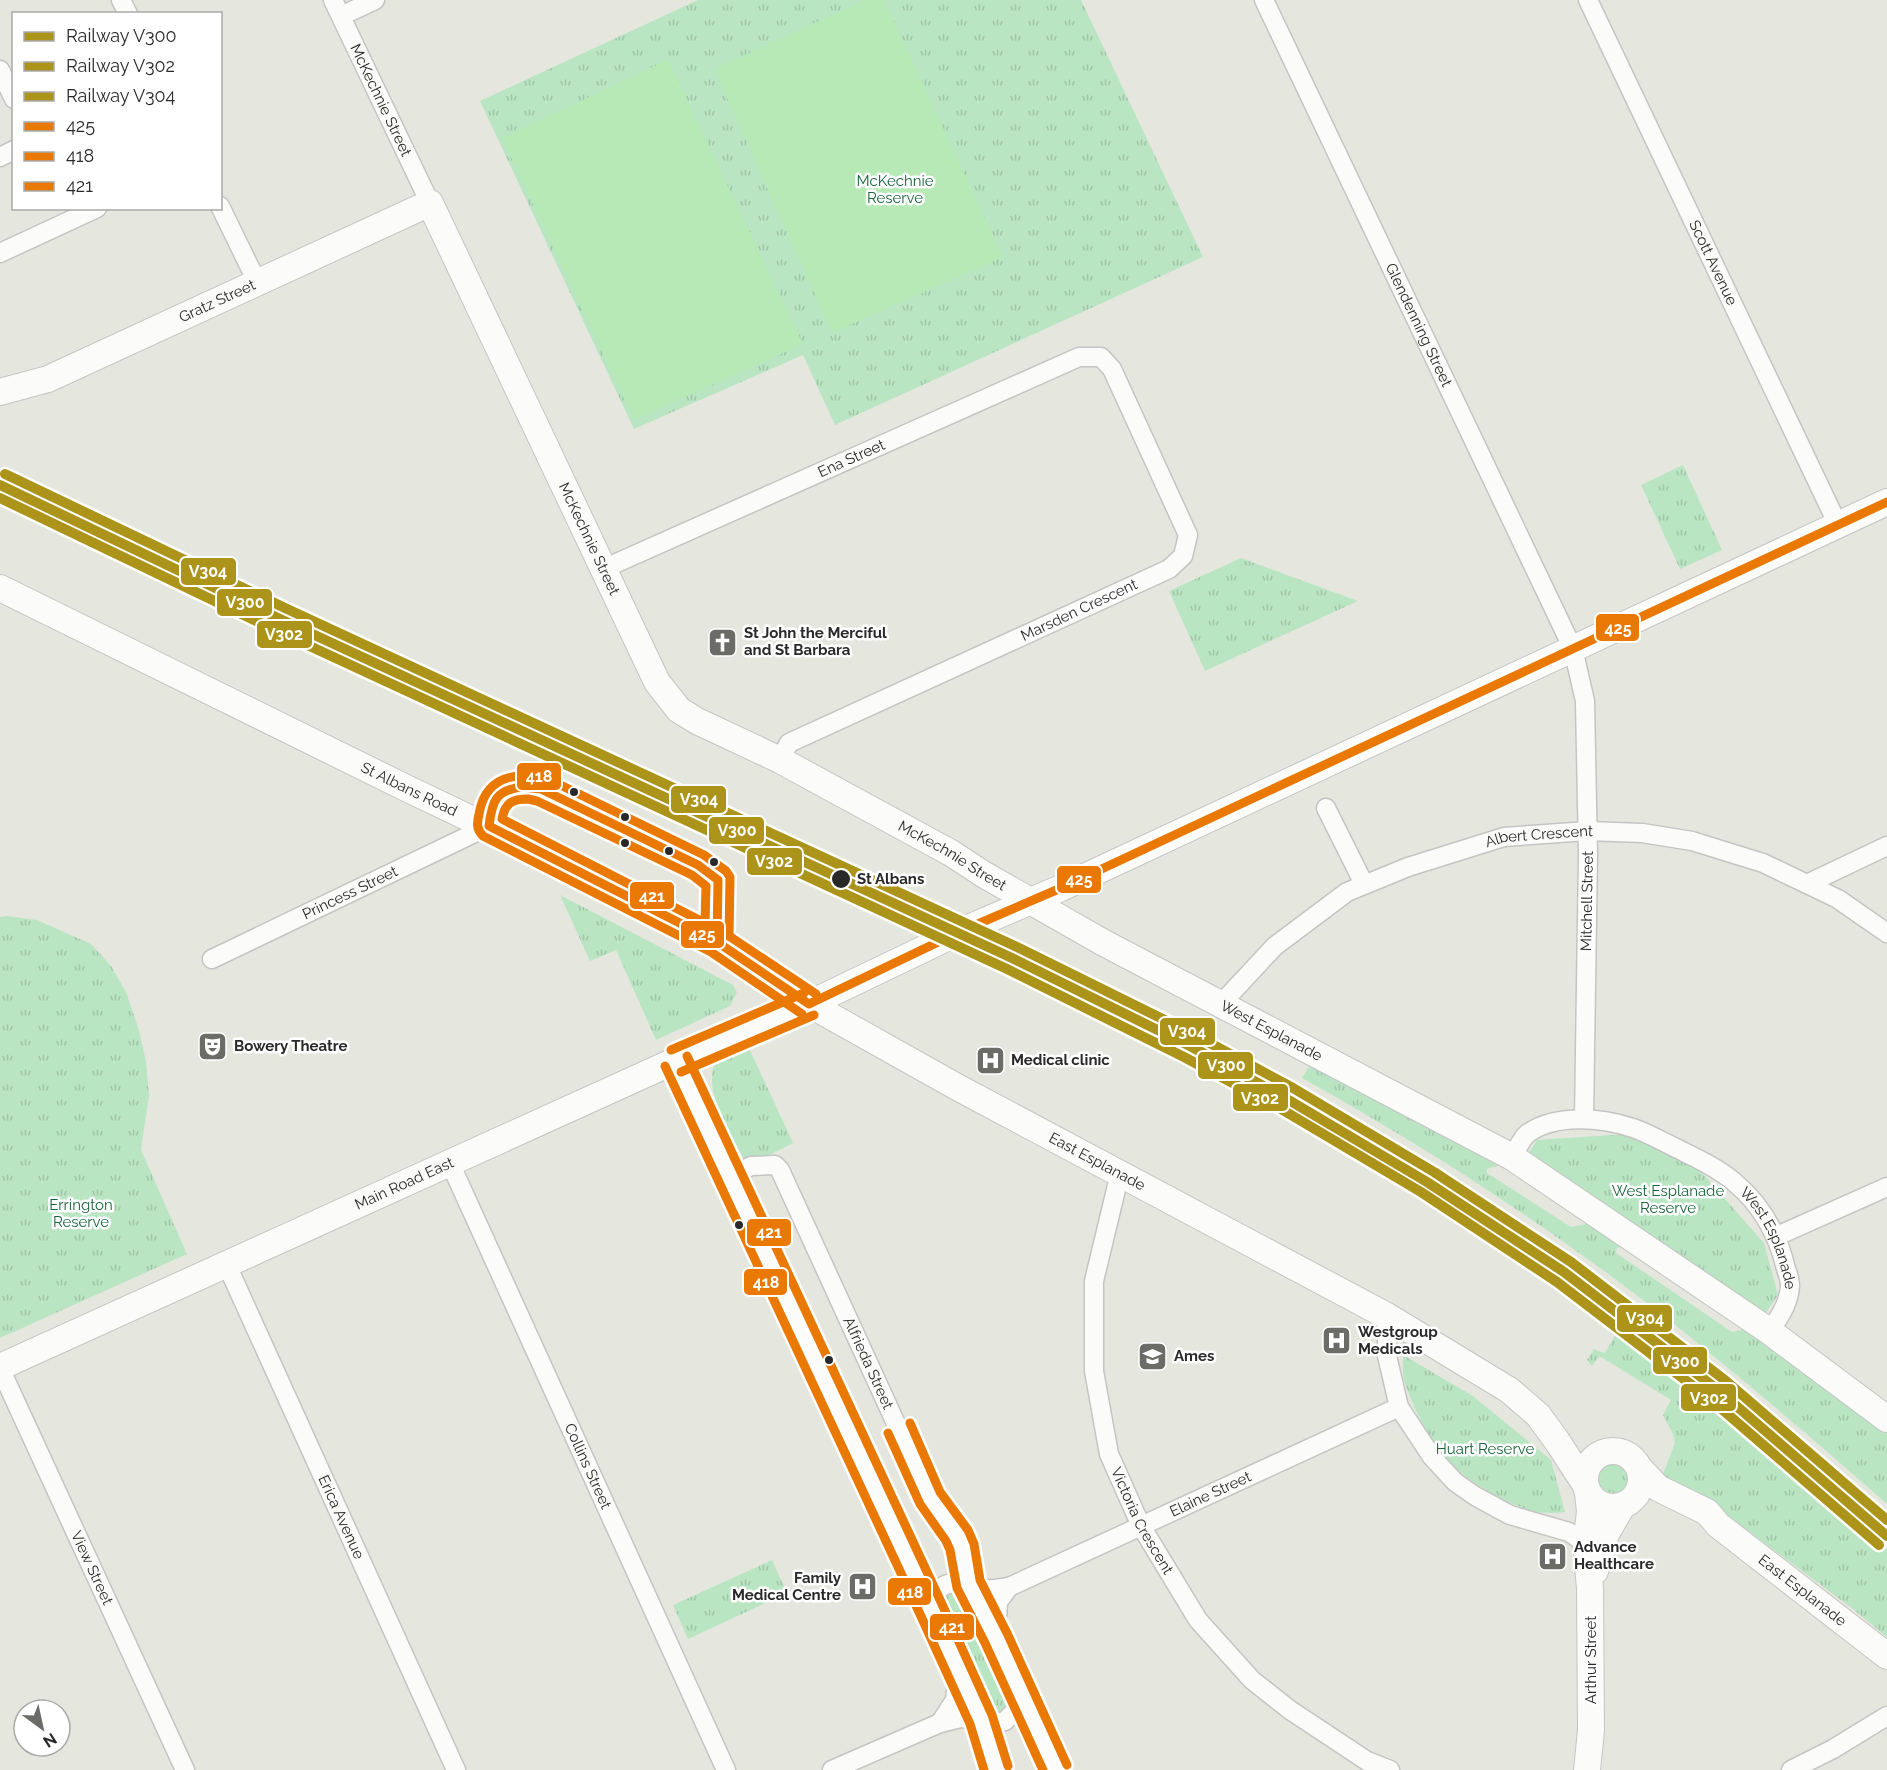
<svg xmlns="http://www.w3.org/2000/svg" width="1887" height="1770" viewBox="0 0 1887 1770" font-family="Raleway,sans-serif">
  <defs>
    <pattern id="grass-tufts" width="24" height="20" patternUnits="userSpaceOnUse" patternTransform="scale(1.5)"><rect width="24" height="20" fill="#bae5c3"/><path d="M3 7l-1-3M5 7V3M7 7l1-3M15 17l-1-3M17 17v-4M19 17l1-3" fill="none" stroke="#a0c4a8"/></pattern>
  </defs>
  <rect width="100%" height="100%" fill="#e5e7de"/>
  <!-- grass -->
  <path fill="url(#grass-tufts)" d="M698,0H1081L1203,257L835,425L803,355L634,429L480,101Z
    M1683,465L1722,550L1680,569L1641,485Z
    M1241,558L1358,601L1205,671L1169,591Z
    M560,895L733,985L737,992L730,1006L656,1040L616,950L590,961Z
    M7,916L37,920L91,944L111,966L126,992L139,1030L146,1062L149,1096L141,1150L187,1254L0,1338V917Z
    M749,1048L793,1143L759,1160L743,1158C730,1130 699,1088 718,1057L723,1061Z
    M1313,1060L1499,1163L1497,1166L1487,1169V1173L1571,1227L1596,1222L1630,1245L1617,1248L1616,1253L1732,1332L1753,1327L1887,1424V1504C1814,1440 1741,1377 1665,1317C1551,1228 1428,1148 1302,1078Z
    M1627,1134L1695,1165L1764,1243L1778,1295L1765,1314L1533,1163L1529,1153L1537,1140Z
    M1620,1327L1714,1397L1733,1418L1753,1432L1830,1497L1841,1511L1860,1523L1887,1549V1637L1853,1609L1710,1502L1663,1479V1474L1675,1443L1673,1434L1663,1415L1671,1400L1601,1357L1598,1358L1592,1366L1587,1360L1594,1349L1604,1353L1606,1351Z
    M1403,1355L1473,1396L1551,1460L1565,1512C1539,1516 1518,1508 1495,1495C1480,1487 1466,1478 1453,1466C1432,1447 1414,1410 1405,1383C1402,1375 1403,1364 1403,1355Z
    M1597 1479a16 16 0 1 1 32 0a16 16 0 1 1-32 0Z
    M772,1560L787,1593L688,1639L673,1605Z
    M950,1594H957L966,1599C980,1626 1013,1672 1009,1703L999,1712L987,1709L981,1703C968,1677 943,1640 941,1610C941,1603 944,1598 950,1594Z"/>
  <!-- pitch -->
  <path fill="#b7e9b7" d="M865,0H884L1003,257L832,333L714,69Z
    M668,60L803,344L634,420L502,138Z"/>
  <g fill="none" stroke-linecap="round" stroke-linejoin="round">
    <defs>
      <g id="street">
        <path d="M121,0L128,14"/>
        <path id="s1" d="M333,0L430,203"/>
        <path id="s2" d="M1264,0L1573,649L1585,701L1588,855L1584,1118"/>
        <path id="s3" d="M1588,0L1838,525"/>
        <path d="M341,16L375,0"/>
        <path d="M0,70L14,99"/>
        <path d="M0,157L14,150"/>
        <path d="M220,206L257,282"/>
        <path d="M0,253L97,208"/>
        <path id="s4" d="M603,569L1079,357H1101L1112,369L1188,535L1183,556L1169,569L789,743L780,760"/>
        <path d="M1326,808L1364,884"/>
        <path d="M1807,884L1887,846"/>
        <path id="s5" d="M212,959L489,826"/>
        <path id="s6" d="M1220,1005L1275,946L1347,892L1408,867L1504,837L1587,831L1642,833L1692,841L1763,863L1807,884L1838,899L1887,933"/>
        <path d="M676,1061L930,1607L981,1720L997,1770"/>
        <path id="s7" d="M1512,1157C1517,1150 1521,1139 1527,1134C1555,1113 1602,1118 1633,1128C1648,1133 1663,1142 1678,1149C1696,1158 1718,1168 1733,1181C1761,1204 1778,1234 1786,1269C1788,1274 1790,1281 1790,1286C1789,1303 1779,1319 1769,1331"/>
        <path id="s8" d="M450,1163L726,1770"/>
        <path id="s9" d="M1120,1173L1094,1281V1371L1109,1454L1141,1526L1198,1620L1252,1680L1290,1710L1367,1761L1390,1770"/>
        <path id="s10" d="M729,1177L751,1166L775,1165L780,1170L930,1498L957,1535L962,1547L968,1584L996,1638L1056,1770"/>
        <path d="M1777,1236L1887,1187"/>
        <path id="s11" d="M226,1263L456,1770"/>
        <path d="M1387,1316V1356L1399,1407L1432,1457L1455,1482L1475,1496L1510,1515L1569,1532L1586,1544"/>
        <path id="s12" d="M0,1368L185,1770"/>
        <path id="s13" d="M930,1607C941,1573 958,1584 985,1589C992,1590 1001,1588 1009,1587L1399,1407"/>
        <path d="M996,1638L998,1602L1009,1587"/>
        <path d="M940,1723L955,1700L958,1673"/>
        <path d="M832,1770L940,1723L961,1718L981,1720L994,1724L1005,1721L1014,1712L1022,1696"/>
        <path d="M1791,1770L1833,1749L1887,1716"/>
      </g>
      <g id="secondary">
        <path id="s14" d="M0,392L48,379L430,203L657,682L679,710L697,721L780,760L951,853L983,874L1104,943L1512,1157L1769,1331L1887,1419"/>
        <path id="s15" d="M0,588L404,787L584,873L717,942L809,1004L957,1087L1387,1316L1509,1390L1538,1415L1557,1441L1585,1484"/>
        <path id="s16" d="M0,1367L723,1039L809,1004L957,933L1061,888L1887,502"/>
        <circle cx="1613" cy="1479" r="28"/>
        <path id="s17" d="M1639,1468L1658,1488L1707,1512L1718,1525L1887,1656"/>
        <path d="M1595,1571L1606,1534L1622,1506"/>
        <path d="M1587,1770L1591,1731L1590,1588L1586,1544L1590,1512L1588,1493"/>
      </g>
    </defs>
    <!-- street casing -->
    <use href="#street" stroke="#c5c4c4" stroke-width="21"/>
    <!-- secondary casing -->
    <use href="#secondary" stroke="#c5c4c4" stroke-width="28"/>
    <!-- street -->
    <use href="#street" stroke="#fbfbfa" stroke-width="18"/>
    <!-- secondary -->
    <use href="#secondary" stroke="#fbfbfa" stroke-width="26"/>
    <defs>
      <path id="bus-1" d="M522,787L541,789L698,865L718,880L717,942L489,826C492,802 495,790 522,787Z
        M717,942L809,1004
        M809,1004L957,933L1061,888L1887,502"/>
      <path id="bus-2" d="M729,936L730,877L726,871L704,855L544,777C512,772 485,778 479,814C477,823 476,829 483,836L711,952L802,1014
        M665,1066L919,1612L970,1724L984,1770
        M681,1072L814,1015
        M888,1433L920,1504L946,1541L950,1550L957,1588L985,1643L1043,1770"/>
      <path id="bus-3" d="M528,799L537,801L692,875L706,886L705,923L502,819C505,803 512,799 528,799Z
        M729,936L816,994
        M671,1050L804,993
        M687,1056L941,1602L992,1715L1008,1766
        M910,1423L940,1492L968,1530L974,1544L980,1580L1007,1633L1067,1765"/>
    </defs>
    <!-- bus-1 casing -->
    <use href="#bus-1" stroke="#fff" stroke-width="14"/>
    <!-- bus-2 casing -->
    <use href="#bus-2" stroke="#fff" stroke-width="14"/>
    <!-- bus-3 casing -->
    <use href="#bus-3" stroke="#fff" stroke-width="14"/>
    <!-- bus-1 -->
    <use href="#bus-1" stroke="#ea7904" stroke-width="9"/>
    <!-- bus-2 -->
    <use href="#bus-2" stroke="#ea7904" stroke-width="9"/>
    <!-- bus-3 -->
    <use href="#bus-3" stroke="#ea7904" stroke-width="9"/>
    <defs>
      <path id="rail-1" d="M0,485L280,619L1012,958L1190,1046L1287,1099L1427,1182L1564,1272L1718,1390L1887,1536"/>
      <path id="rail-2" d="M0,498L275,630L1007,969L1184,1057L1281,1109L1421,1192L1557,1282L1710,1399L1879,1545"/>
      <path id="rail-3" d="M5,474L285,608L1017,947L1195,1035L1293,1088L1434,1172L1571,1262L1726,1381L1887,1520"/>
    </defs>
    <!-- rail-1 casing -->
    <use href="#rail-1" stroke="#fff" stroke-width="15"/>
    <!-- rail-2 casing -->
    <use href="#rail-2" stroke="#fff" stroke-width="15"/>
    <!-- rail-3 casing -->
    <use href="#rail-3" stroke="#fff" stroke-width="15"/>
    <!-- rail-1 -->
    <use href="#rail-1" stroke="#ac941a" stroke-width="10"/>
    <!-- rail-2 -->
    <use href="#rail-2" stroke="#ac941a" stroke-width="10"/>
    <!-- rail-3 -->
    <use href="#rail-3" stroke="#ac941a" stroke-width="10"/>
  </g>
  <!-- icons -->
  <defs>
    <symbol id="church-square" viewBox="-11 -11 22 22"><rect x="-9" y="-9" width="18" height="18" rx="4" fill="#6b6c68" stroke="#fff"/><path d="M-1.2-6h2.4v3.5h3.3v2.4h-3.3V6h-2.4V-.1h-3.3v-2.4h3.3Z" fill="#fff"/></symbol>
    <symbol id="theatre-square" viewBox="-11 -11 22 22"><rect x="-9" y="-9" width="18" height="18" rx="4" fill="#6b6c68" stroke="#fff"/><path d="M-5-5.5Q0-4 5-5.5V0Q5 5 0 6Q-5 5-5 0ZM-3.3-2.5H-1v1.5H-3.3ZM1-2.5H3.3v1.5H1ZM-2.8 1Q0 5.5 2.8 1Z" fill="#fff"/></symbol>
    <symbol id="hospital-square" viewBox="-11 -11 22 22"><rect x="-9" y="-9" width="18" height="18" rx="4" fill="#6b6c68" stroke="#fff"/><path d="M-5-5h3v3.5h4V-5h3V5h-3V1.5h-4V5h-3Z" fill="#fff"/></symbol>
    <symbol id="university-square" viewBox="-11 -11 22 22"><rect x="-9" y="-9" width="18" height="18" rx="4" fill="#6b6c68" stroke="#fff"/><path d="M0-5L7-2L0 1L-7-2ZM-4 1L0 2.5L4 1V4Q0 6-4 4Z" fill="#fff"/></symbol>
  </defs>
  <g fill-rule="evenodd">
    <use href="#church-square" x="706" y="626" width="33" height="33"/>
    <use href="#theatre-square" x="196" y="1030" width="33" height="33"/>
    <use href="#hospital-square" x="974" y="1044" width="33" height="33"/>
    <use href="#hospital-square" x="1320" y="1324" width="33" height="33"/>
    <use href="#university-square" x="1136" y="1340" width="33" height="33"/>
    <use href="#hospital-square" x="1536" y="1540" width="33" height="33"/>
    <use href="#hospital-square" x="846" y="1570" width="33" height="33"/>
  </g>
  <!-- markers -->
  <g fill="#292929" stroke="#fff" stroke-width="2">
    <circle cx="574" cy="792" r="5"/>
    <circle cx="625" cy="817" r="5"/>
    <circle cx="625" cy="843" r="5"/>
    <circle cx="669" cy="851" r="5"/>
    <circle cx="714" cy="862" r="5"/>
    <circle cx="841" cy="879" r="10"/>
    <circle cx="739" cy="1225" r="5"/>
    <circle cx="829" cy="1360" r="5"/>
  </g>
  <g text-anchor="middle" dominant-baseline="central" stroke-width="5" stroke-linejoin="round" paint-order="stroke">
    <!-- street labels -->
    <g font-size="15" fill="#292929" stroke="#fff">
      <text stroke="none"><textPath href="#s1" startOffset="111">McKechnie Street</textPath></text>
      <text stroke="none"><textPath href="#s3" startOffset="291">Scott Avenue</textPath></text>
      <text stroke="none"><textPath href="#s14" startOffset="236">Gratz Street</textPath></text>
      <text stroke="none"><textPath href="#s2" startOffset="360">Glendenning Street</textPath></text>
      <text stroke="none"><textPath href="#s4" startOffset="272">Ena Street</textPath></text>
      <text stroke="none"><textPath href="#s14" startOffset="842">McKechnie Street</textPath></text>
      <text transform="translate(1079 610) rotate(-25)">Marsden Crescent</text>
      <text stroke="none"><textPath href="#s15" startOffset="456">St Albans Road</textPath></text>
      <text stroke="none"><textPath href="#s6" startOffset="372">Albert Crescent</textPath></text>
      <text stroke="none"><textPath href="#s14" startOffset="1346">McKechnie Street</textPath></text>
      <text stroke="none"><textPath href="#s5" startOffset="153">Princess Street</textPath></text>
      <text transform="translate(1587 901) rotate(-89)">Mitchell Street</text>
      <text stroke="none"><textPath href="#s14" startOffset="1710">West Esplanade</textPath></text>
      <text stroke="none"><textPath href="#s15" startOffset="1239">East Esplanade</textPath></text>
      <text stroke="none"><textPath href="#s16" startOffset="444">Main Road East</textPath></text>
      <text stroke="none"><textPath href="#s7" startOffset="320">West Esplanade</textPath></text>
      <text stroke="none"><textPath href="#s10" startOffset="268">Alfrieda Street</textPath></text>
      <text stroke="none"><textPath href="#s8" startOffset="333">Collins Street</textPath></text>
      <text stroke="none"><textPath href="#s13" startOffset="314">Elaine Street</textPath></text>
      <text stroke="none"><textPath href="#s11" startOffset="279">Erica Avenue</textPath></text>
      <text stroke="none"><textPath href="#s9" startOffset="360">Victoria Crescent</textPath></text>
      <text stroke="none"><textPath href="#s12" startOffset="220">View Street</textPath></text>
      <text stroke="none"><textPath href="#s17" startOffset="206">East Esplanade</textPath></text>
      <text transform="translate(1591 1660) rotate(-90)">Arthur Street</text>
    </g>
    <!-- park labels -->
    <g font-size="15" fill="#19653a" stroke="#fff">
      <text x="895" y="181">McKechnie<tspan x="895" dy="17">Reserve</tspan></text>
      <text x="1668" y="1191">West Esplanade<tspan x="1668" dy="17">Reserve</tspan></text>
      <text x="81" y="1205">Errington<tspan x="81" dy="17">Reserve</tspan></text>
      <text x="1485" y="1449">Huart Reserve</text>
    </g>
    <!-- poi labels -->
    <g font-size="15" font-weight="bold" fill="#292929" stroke="#fff" text-anchor="start">
      <text x="744" y="633">St John the Merciful<tspan x="744" dy="17">and St Barbara</tspan></text>
      <text x="234" y="1046">Bowery Theatre</text>
      <text x="1011" y="1060">Medical clinic</text>
      <text x="1358" y="1332">Westgroup<tspan x="1358" dy="17">Medicals</tspan></text>
      <text x="1174" y="1356">Ames</text>
      <text x="1574" y="1547">Advance<tspan x="1574" dy="17">Healthcare</tspan></text>
      <text x="841" y="1578" text-anchor="end">Family<tspan x="841" dy="17">Medical Centre</tspan></text>
    </g>
    <!-- stop labels -->
    <g font-size="15" font-weight="bold" fill="#292929" stroke="#fff" text-anchor="start">
      <text x="857" y="879">St Albans</text>
    </g>
  </g>
  <g stroke="#fff" stroke-width="2">
    <rect x="180" y="557" width="57" height="29" rx="6" fill="#ac941a"/>
    <rect x="216" y="588" width="57" height="29" rx="6" fill="#ac941a"/>
    <rect x="1595" y="613" width="45" height="29" rx="6" fill="#ea7904"/>
    <rect x="256" y="620" width="57" height="29" rx="6" fill="#ac941a"/>
    <rect x="516" y="762" width="46" height="29" rx="6" fill="#ea7904"/>
    <rect x="670" y="785" width="57" height="29" rx="6" fill="#ac941a"/>
    <rect x="708" y="816" width="57" height="29" rx="6" fill="#ac941a"/>
    <rect x="746" y="847" width="57" height="29" rx="6" fill="#ac941a"/>
    <rect x="1056" y="865" width="46" height="29" rx="6" fill="#ea7904"/>
    <rect x="629" y="881" width="46" height="29" rx="6" fill="#ea7904"/>
    <rect x="680" y="920" width="45" height="29" rx="6" fill="#ea7904"/>
    <rect x="1159" y="1017" width="57" height="29" rx="6" fill="#ac941a"/>
    <rect x="1197" y="1051" width="57" height="29" rx="6" fill="#ac941a"/>
    <rect x="1232" y="1083" width="57" height="29" rx="6" fill="#ac941a"/>
    <rect x="746" y="1218" width="46" height="29" rx="6" fill="#ea7904"/>
    <rect x="743" y="1268" width="45" height="28" rx="6" fill="#ea7904"/>
    <rect x="1616" y="1304" width="57" height="29" rx="6" fill="#ac941a"/>
    <rect x="1652" y="1346" width="56" height="29" rx="6" fill="#ac941a"/>
    <rect x="1680" y="1383" width="57" height="29" rx="6" fill="#ac941a"/>
    <rect x="887" y="1577" width="45" height="29" rx="6" fill="#ea7904"/>
    <rect x="929" y="1613" width="46" height="28" rx="6" fill="#ea7904"/>
  </g>
  <g font-size="16" text-anchor="middle" font-weight="bold" fill="#fff">
    <text x="208" y="577">V304</text>
    <text x="245" y="608">V300</text>
    <text x="1618" y="634">425</text>
    <text x="284" y="640">V302</text>
    <text x="539" y="782">418</text>
    <text x="699" y="805">V304</text>
    <text x="737" y="836">V300</text>
    <text x="774" y="867">V302</text>
    <text x="1079" y="885">425</text>
    <text x="652" y="902">421</text>
    <text x="702" y="940">425</text>
    <text x="1187" y="1037">V304</text>
    <text x="1226" y="1071">V300</text>
    <text x="1260" y="1104">V302</text>
    <text x="769" y="1238">421</text>
    <text x="766" y="1288">418</text>
    <text x="1645" y="1324">V304</text>
    <text x="1680" y="1367">V300</text>
    <text x="1709" y="1404">V302</text>
    <text x="910" y="1598">418</text>
    <text x="952" y="1633">421</text>
  </g>
  <!-- legend -->
  <rect x="12" y="12" width="210" height="198" fill="#ffffff" stroke="#a9a9a9" stroke-width="1.5"/>
  <rect x="24" y="32" width="30" height="9" fill="#ac941a" stroke="#a9a9a9" stroke-width="1.5"/>
  <text x="66" y="42" font-size="18" fill="#292929">Railway V300</text>
  <rect x="24" y="62" width="30" height="9" fill="#ac941a" stroke="#a9a9a9" stroke-width="1.5"/>
  <text x="66" y="72" font-size="18" fill="#292929">Railway V302</text>
  <rect x="24" y="92" width="30" height="9" fill="#ac941a" stroke="#a9a9a9" stroke-width="1.5"/>
  <text x="66" y="102" font-size="18" fill="#292929">Railway V304</text>
  <rect x="24" y="122" width="30" height="9" fill="#ea7904" stroke="#a9a9a9" stroke-width="1.5"/>
  <text x="66" y="132" font-size="18" fill="#292929">425</text>
  <rect x="24" y="152" width="30" height="9" fill="#ea7904" stroke="#a9a9a9" stroke-width="1.5"/>
  <text x="66" y="162" font-size="18" fill="#292929">418</text>
  <rect x="24" y="182" width="30" height="9" fill="#ea7904" stroke="#a9a9a9" stroke-width="1.5"/>
  <text x="66" y="192" font-size="18" fill="#292929">421</text>
  <!-- north arrow -->
  <g transform="translate(42 1728) rotate(147)"><circle r="28" fill="#ffffff" stroke="#a9a9a9" stroke-width="1.5"/>
  <path d="M0-4.5L10 22L0 15L-10 22Z" fill="#6b6c68"/>
  <text y="-9" font-size="16" font-weight="bold" text-anchor="middle" fill="#292929">N</text>
  </g>
</svg>
